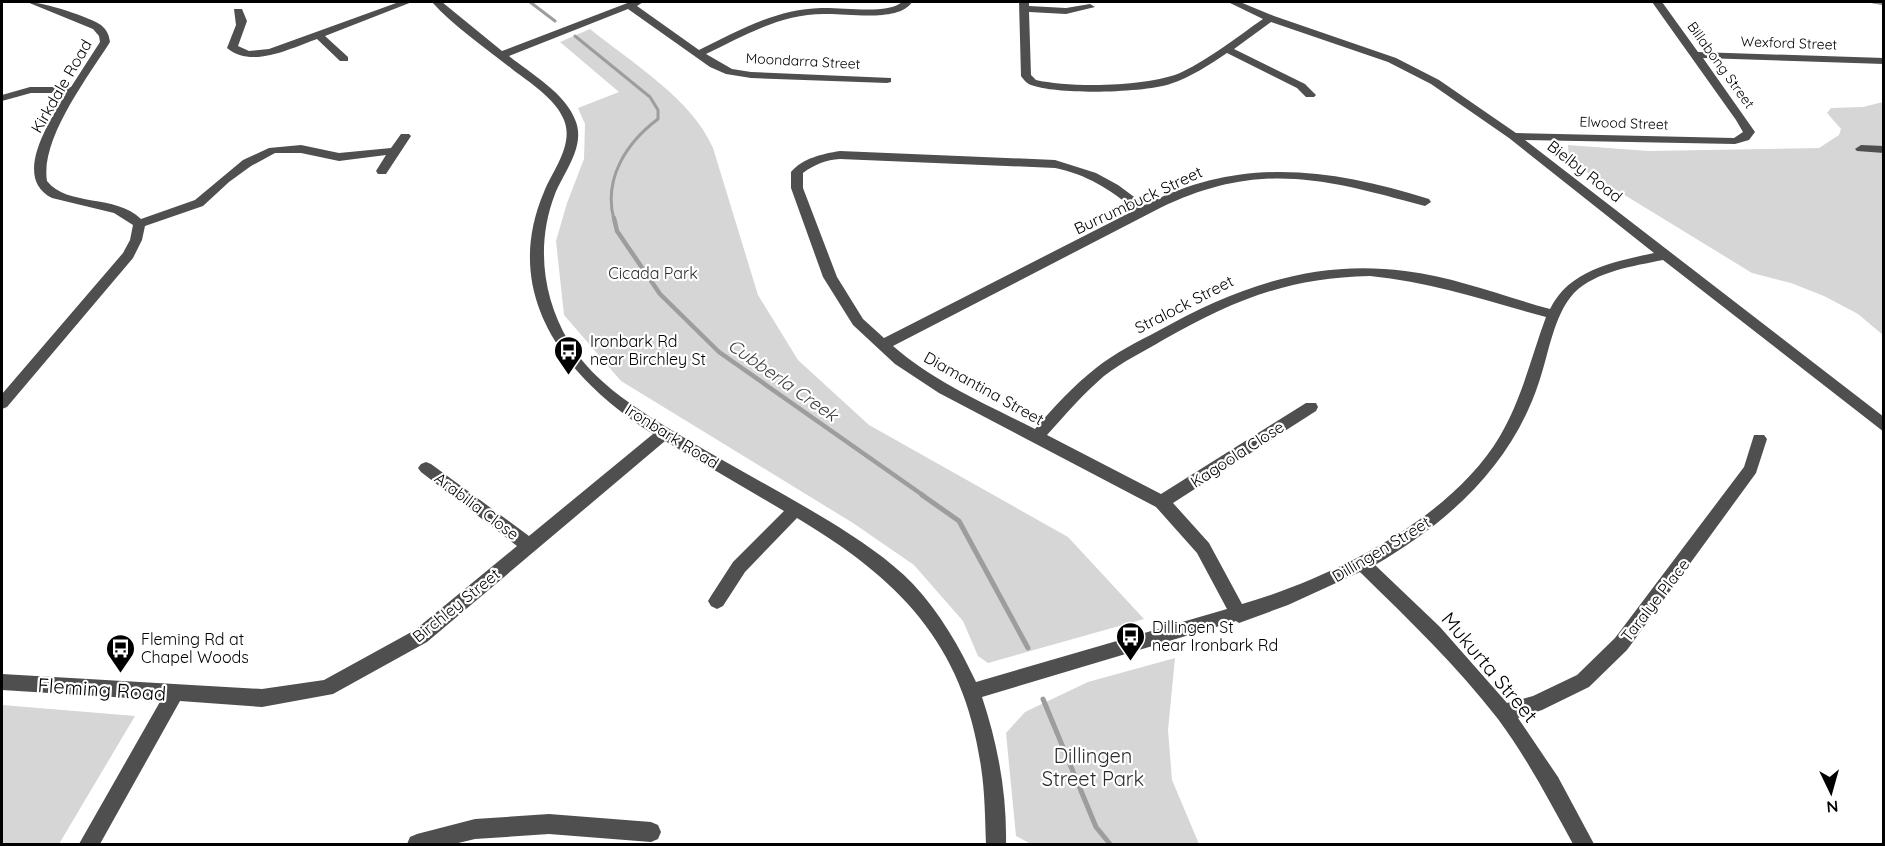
<svg xmlns="http://www.w3.org/2000/svg" width="1885" height="846" viewBox="0 0 1885 846" font-family="Quicksand,sans-serif">
  <rect width="100%" height="100%" fill="#fff"/>
  <!-- green -->
  <path fill="#d6d6d6" d="M590,29C632,63 692,99 713,148L758,295L798,360L869,425L1068,537L1144,619L988,663L978,656L963,621L914,565L853,523L621,381L564,315L556,241L567,203L584,159L585,124L578,108L619,92L560,42Z
    M1883,102V335L1858,314L1824,296L1791,283L1752,273L1569,161L1568,145L1648,151L1819,148L1839,135L1841,129L1827,113L1831,108L1863,107Z
    M1175,658L1168,730L1172,780L1199,844H1031L1016,836L1006,733L1025,712L1088,682Z
    M2,705L135,716L59,844H2Z"/>
  <g fill="none" stroke-linecap="round" stroke-linejoin="round">
    <!-- stream-far2 -->
    <path stroke="#9d9d9d" stroke-width="3" d="M530,2L555,21
      M1873,2L1884,4
      M575,36L650,97L658,110V119C626,143 603,179 614,220"/>
    <!-- stream-far1 -->
    <path stroke="#9d9d9d" stroke-width="4.5" d="M614,218L617,231L660,294L719,352L924,496"/>
    <!-- stream -->
    <path stroke="#9d9d9d" stroke-width="5" d="M922,495L959,521L1028,648
      M1043,699L1096,827L1110,844"/>
    <!-- minor -->
    <path fill="#4f4f4f" fill-rule="evenodd" d="M27,2C40,1 90,17 101,25C107,30 109,35 110,42C88,77 40,139 47,181C67,207 116,194 141,219L195,200L243,160L269,148L301,145L339,153L391,148L401,134H409L411,136L386,174H378L376,171L386,155L339,161L301,153H275L251,166L229,182L203,206L145,226L142,240L133,258L7,407L2,409V394L123,253L130,240L133,225L114,213L52,198C11,177 51,120 66,93H31L2,101V95L30,87H71L100,42L99,36L93,29Z
      M399,2H412L325,36L348,57V61H340L317,39C291,48 252,69 227,48L236,25L234,9H242L247,21L238,46L249,51L269,49Z
      M432,2H442L502,51L630,2H643L637,6L699,50C738,31 776,9 821,8C841,7 888,15 902,2H912C899,23 846,13 824,14C780,14 744,36 706,54L732,69L751,72L891,78V82L887,83L751,78L726,74L710,67L628,9L509,56C531,74 566,93 576,122C585,147 564,172 555,194C536,243 542,297 569,342C595,385 642,412 683,437C731,466 781,492 829,521C858,539 889,559 913,584C940,613 959,646 976,682L1227,609L1197,553L1156,507L939,393L895,364L853,325L823,277L791,188V172C803,158 822,154 840,151L1055,160L1096,173L1118,185L1145,205C1241,156 1330,168 1429,199L1431,202L1425,206C1324,179 1260,160 1160,208L893,346C934,382 986,404 1035,429C1054,407 1073,386 1096,368C1115,353 1137,342 1158,331C1236,287 1315,259 1405,271C1455,277 1502,296 1550,309C1570,269 1614,262 1654,253L1509,138L1431,84L1388,62L1271,22L1234,49L1305,84L1316,95L1314,97H1306L1297,88L1227,53C1209,65 1191,77 1170,84C1142,93 1058,95 1031,85C1026,83 1024,80 1021,76L1019,2H1029V6L1066,8L1090,4L1095,7L1066,14L1029,12L1031,75L1036,80C1070,88 1150,87 1182,72C1211,58 1237,37 1263,19L1228,2H1240L1274,16L1396,58L1439,80L1516,133L1734,138L1743,132L1736,120L1652,2H1662L1698,52L1884,58V64L1703,58L1755,132L1749,140L1735,144L1525,140L1884,417V432L1663,260C1634,266 1596,271 1574,293C1553,316 1549,354 1539,382C1512,465 1449,522 1375,565L1440,627L1507,703L1533,696L1577,675L1615,638L1744,467L1754,435H1764L1767,439L1756,473L1627,650L1589,687L1542,710L1518,718L1558,777L1594,844H1573C1550,802 1527,758 1498,719C1457,666 1408,619 1360,572L1288,605L1239,623L1236,621L982,697C998,745 1007,794 1006,844H986C985,818 985,793 981,767C964,644 899,579 797,518L745,572L723,606L717,609L711,606L708,601L711,596L733,562L784,511L665,441L427,642L333,694L262,707L180,701L100,844H79L161,700L2,690V674L262,689L324,680L415,630L517,546L421,472L418,468L421,464L426,462L431,464L529,536L653,434C569,381 499,297 544,192C553,170 574,145 564,120C555,98 530,83 512,69C487,49 453,26 432,2ZM840,159L1055,168C1086,174 1111,190 1135,210L884,338L863,319L837,277L803,188V173C815,164 826,160 840,159ZM1370,276C1432,282 1487,301 1546,317C1531,357 1522,399 1500,436C1451,519 1332,578 1242,604L1209,543L1173,503L1316,411L1318,407L1316,403H1306L1161,494L1047,435C1065,415 1083,394 1104,376C1122,362 1143,352 1163,340C1234,300 1287,278 1370,276Z
      M1861,145L1884,146V153L1857,151L1855,149Z
      M549,814L651,822L658,825L661,832L658,839L651,842L549,834L475,839L454,844H407L410,837L417,834L475,819Z"/>
  </g>
  <!-- icons -->
  <defs>
    <symbol id="bus-pin" viewBox="-11 -11 22 30"><path d="M0 17L-7.5 6A9.5 9.5 0 1 1 7.5 6Z" fill="#000" stroke="#fff"/><path d="M-5-6H5V4H4V6H2V4H-2V6H-4V4H-5ZM-3.5-4V0h7V-4ZM-3.5 1.2v1.5H-2V1.2ZM2 1.2v1.5H3.5V1.2Z" fill="#fff"/></symbol>
  </defs>
  <g fill-rule="evenodd">
    <use href="#bus-pin" x="552" y="334" width="33" height="45"/>
    <use href="#bus-pin" x="1114" y="620" width="33" height="45"/>
    <use href="#bus-pin" x="104" y="632" width="33" height="45"/>
  </g>
  <g text-anchor="middle" dominant-baseline="central" stroke-width="4.5" stroke-linejoin="round" paint-order="stroke">
    <!-- far-street labels -->
    <g font-size="14" fill="#000" stroke="#fff">
      <text transform="translate(1789 43) rotate(2)">Wexford Street</text>
      <text transform="translate(803 61) rotate(3)">Moondarra Street</text>
      <text transform="translate(1721 65) rotate(54)">Billabong Street</text>
      <text transform="translate(1624 123) rotate(2)">Elwood Street</text>
    </g>
    <!-- street labels -->
    <g font-size="16" fill="#000" stroke="#fff">
      <text transform="translate(61 86) rotate(-60)">Kirkdale Road</text>
      <text transform="translate(1585 171) rotate(38)">Bielby Road</text>
      <text transform="translate(1138 200) rotate(-25)">Burrumbuck Street</text>
      <text transform="translate(1184 304) rotate(-27)">Stralock Street</text>
      <text transform="translate(984 388) rotate(29)">Diamantina Street</text>
      <text transform="translate(672 436) rotate(32)">Ironbark Road</text>
      <text transform="translate(1237 454) rotate(-33)">Kagoola Close</text>
      <text transform="translate(477 506) rotate(37)">Arabilia Close</text>
      <text transform="translate(1381 549) rotate(-31)">Dillingen Street</text>
      <text transform="translate(1655 600) rotate(-52)">Taralye Place</text>
      <text transform="translate(456 605) rotate(-39)">Birchley Street</text>
    </g>
    <!-- park labels -->
    <g font-size="16" fill="#2d2d2d" stroke="#fff">
      <text x="653" y="273">Cicada Park</text>
    </g>
    <!-- poi labels -->
    <g font-size="16" fill="#000" stroke="#fff" text-anchor="start">
      <text x="590" y="341">Ironbark Rd<tspan x="590" dy="18">near Birchley St</tspan></text>
      <text x="1152" y="627">Dillingen St<tspan x="1152" dy="18">near Ironbark Rd</tspan></text>
      <text x="141" y="639">Fleming Rd at<tspan x="141" dy="18">Chapel Woods</tspan></text>
    </g>
    <!-- water labels -->
    <g font-size="18" font-style="italic" fill="#3e3e3e" stroke="#fff">
      <text transform="translate(783 380) rotate(35)">Cubberla Creek</text>
    </g>
    <!-- near-street labels -->
    <g font-size="20" fill="#000" stroke="#fff">
      <text transform="translate(1490 667) rotate(50)">Mukurta Street</text>
      <text transform="translate(102 689) rotate(4)">Fleming Road</text>
    </g>
    <!-- near-park labels -->
    <g font-size="20" fill="#2d2d2d" stroke="#fff">
      <text x="1093" y="755">Dillingen<tspan x="1093" dy="23">Street Park</tspan></text>
    </g>
  </g>
  <!-- border -->
  <rect width="1885" height="846" fill="none" stroke="#000000" stroke-width="6"/>
  <!-- north arrow -->
  <g transform="translate(1831 792) rotate(175)" stroke="#ffffff" stroke-width="4.5" paint-order="stroke">
  <path d="M0-4.5L10 22L0 15L-10 22Z" fill="#000000"/>
  <text y="-9" font-size="16" font-weight="bold" text-anchor="middle" fill="#000000">N</text>
  </g>
</svg>
